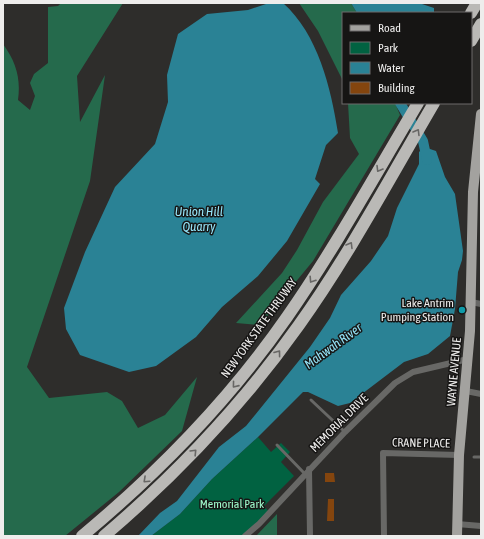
<svg xmlns="http://www.w3.org/2000/svg" width="484" height="539" viewBox="0 0 484 539" font-family="'Asap Condensed',sans-serif">
  <rect width="100%" height="100%" fill="#2e2d2b"/>
  <!-- green -->
  <path fill="#016241" d="M258,437L271,452L281,443L290,452L281,462L294,476L264,506L270,513L245,536H151L180,514L212,479Z"/>
  <!-- forest -->
  <path fill="#256a4c" d="M61,3H123L77,76L80,122L105,75L90,181L27,367L49,398L107,392L122,401L138,428L165,415L197,377L182,431L119,492L65,536H3V44C16,62 21,78 18,100L30,110L35,96L30,83L34,74L48,63V7L58,6Z
    M299,3H351L357,13H343V81L318,31Z
    M348,103H395L400,115L313,261L260,325L236,323L282,273L297,250L323,202L359,154L350,138Z
    M277,514V536H256Z"/>
  <!-- water -->
  <path fill="#2a8295" d="M269,3H283C318,34 331,88 338,133L326,145L315,179L320,184L287,241L258,276L222,307L196,337L156,366L129,372L80,355L66,329L64,308L85,252L115,187L155,144L168,102L167,75L178,34L207,14L248,10Z
    M351,3H419L434,8V13H357Z
    M424,147L436,151L445,177L455,194L463,251L462,260L458,272L455,309L450,336L428,354L404,362L350,403L338,406L308,392H303L258,437L212,479L180,514L151,536H138L160,513L177,501L219,447L246,426L310,347L330,318L341,295L371,261L388,236L397,208L419,164V152Z"/>
  <g fill="none" stroke-linecap="round" stroke-linejoin="round">
    <!-- river -->
    <path stroke="#2a8295" stroke-width="10" d="M400,103L423,141L427,160"/>
  </g>
  <!-- building -->
  <path fill="#84450e" d="M325,473H334L335,482H325Z
    M328,499H334V521H327Z"/>
  <g fill="none" stroke-linecap="round" stroke-linejoin="round">
    <!-- lane -->
    <path stroke="#686866" stroke-width="3" d="M311,400L345,432
      M277,445L305,474
      M474,457H481"/>
    <!-- street -->
    <path stroke="#686866" stroke-width="6" d="M471,302L481,304
      M466,391L481,394
      M309,469L310,536
      M457,524L481,526
      M245,536L259,524L345,432L395,383L413,372L468,359
      M384,536L383,453L459,455"/>
    <!-- primary -->
    <path stroke="#a3a29f" stroke-width="10" d="M457,536L459,455L470,331L473,192L481,114"/>
    <!-- highway -->
    <path stroke="#bab9b6" stroke-width="12" d="M471,13L477,3
      M471,41L481,24
      M82,536C159,472 230,399 287,317C335,248 375,175 418,103
      M104,536C177,474 243,404 299,325C349,255 390,178 434,103"/>
  </g>
  <!-- one-way arrows -->
  <defs><path id="oneway-chevron" d="M-2-3.5L2.5 0L-2 3.5" fill="none" stroke-width="1.6" stroke-linecap="round" stroke-linejoin="round"/></defs>
  <g stroke="#686765">
    <use href="#oneway-chevron" transform="translate(417 132) rotate(-59)"/>
    <use href="#oneway-chevron" transform="translate(379 169) rotate(121)"/>
    <use href="#oneway-chevron" transform="translate(350 245) rotate(-59)"/>
    <use href="#oneway-chevron" transform="translate(312 280) rotate(123)"/>
    <use href="#oneway-chevron" transform="translate(278 353) rotate(-53)"/>
    <use href="#oneway-chevron" transform="translate(235 385) rotate(129)"/>
    <use href="#oneway-chevron" transform="translate(194 452) rotate(-46)"/>
    <use href="#oneway-chevron" transform="translate(146 480) rotate(137)"/>
  </g>
  <!-- markers -->
  <circle fill="#0f9aa8" stroke="#161514" stroke-width="1.5" cx="462" cy="310" r="4"/>
  <g text-anchor="middle" dominant-baseline="central" stroke-width="3" stroke-linejoin="round" paint-order="stroke">
    <!-- poi labels -->
    <g font-size="12" fill="#eeedec" stroke="#161514" text-anchor="end">
      <text x="454" y="303">Lake Antrim<tspan x="454" dy="14">Pumping Station</tspan></text>
    </g>
    <!-- street labels -->
    <g font-size="12" fill="#eeedec" stroke="#161514">
      <text transform="translate(259 328) rotate(-54)">NEW YORK STATE THRUWAY</text>
      <text transform="translate(454 372) rotate(-85)">WAYNE AVENUE</text>
      <text transform="translate(339 423) rotate(-45)">MEMORIAL DRIVE</text>
      <text transform="translate(421 443) rotate(1)">CRANE PLACE</text>
    </g>
    <!-- park labels -->
    <g font-size="12" fill="#9ffcce" stroke="#161514">
      <text x="232" y="504">Memorial Park</text>
    </g>
    <!-- water labels -->
    <g font-size="13" font-style="italic" fill="#95e4f8" stroke="#161514">
      <text x="199" y="211">Union Hill<tspan x="199" dy="15">Quarry</tspan></text>
      <text transform="translate(333 346) rotate(-36)">Mahwah River</text>
    </g>
  </g>
  <!-- border -->
  <rect width="484" height="539" fill="none" stroke="#eeedec" stroke-width="8"/>
  <!-- legend -->
  <rect x="342" y="12" width="130" height="92" fill="#161514" stroke="#6c6b6a"/>
  <rect x="350" y="25" width="20" height="6" fill="#a3a29f" stroke="#6c6b6a"/>
  <text x="378" y="32" font-size="12" fill="#eeedec">Road</text>
  <rect x="350" y="42" width="20" height="12" fill="#016241" stroke="#6c6b6a"/>
  <text x="378" y="52" font-size="12" fill="#eeedec">Park</text>
  <rect x="350" y="62" width="20" height="12" fill="#2a8295" stroke="#6c6b6a"/>
  <text x="378" y="72" font-size="12" fill="#eeedec">Water</text>
  <rect x="350" y="82" width="20" height="12" fill="#84450e" stroke="#6c6b6a"/>
  <text x="378" y="92" font-size="12" fill="#eeedec">Building</text>
</svg>
